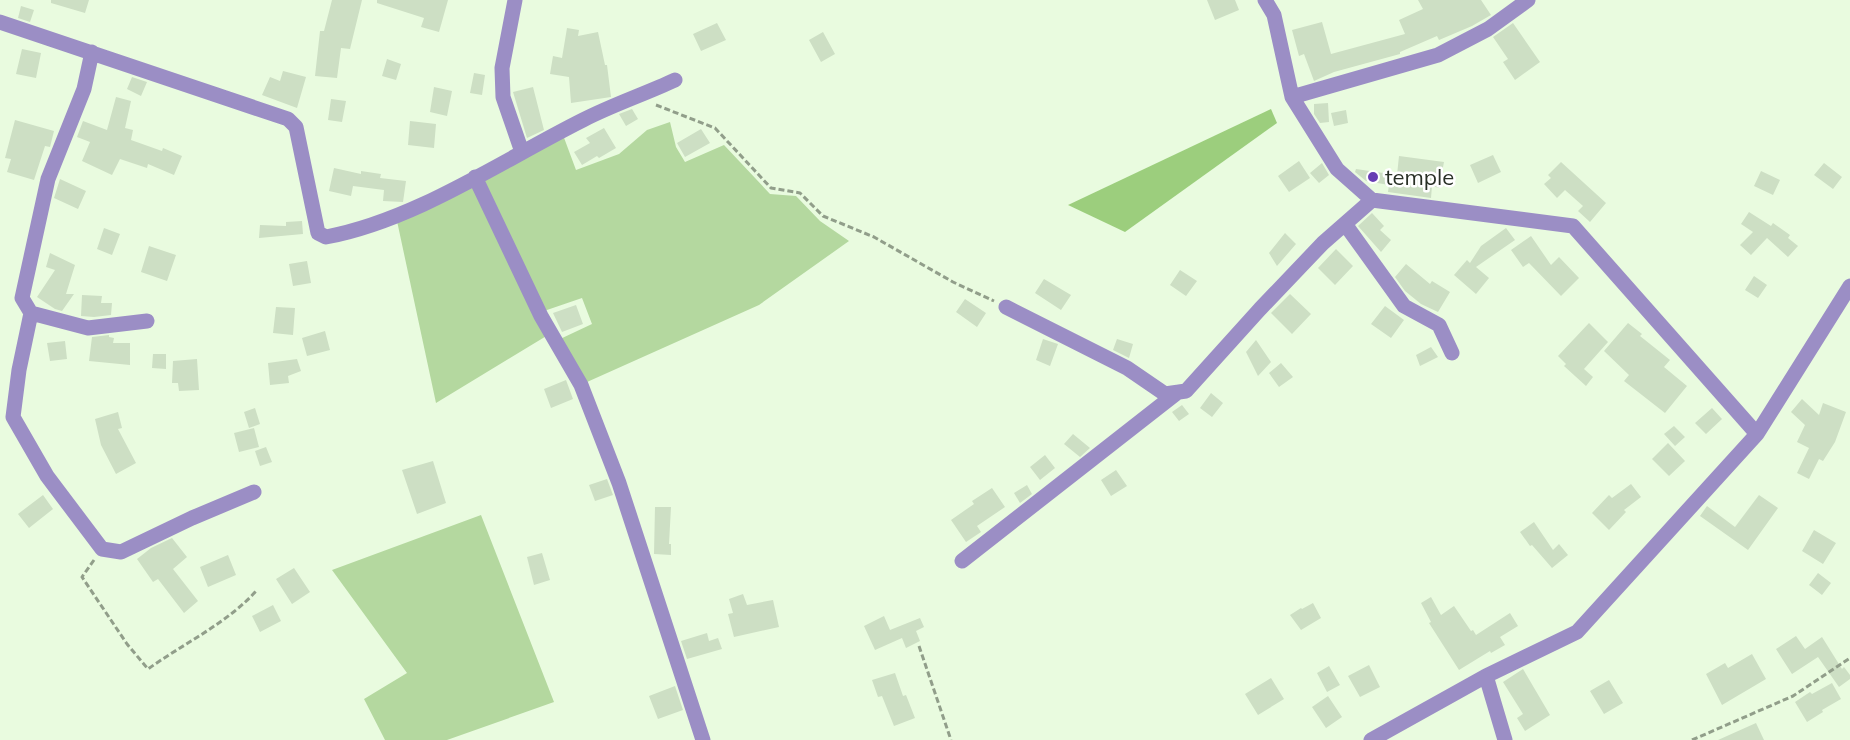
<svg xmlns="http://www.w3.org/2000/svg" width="1850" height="740" viewBox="0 0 1850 740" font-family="Mulish,sans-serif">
  <rect width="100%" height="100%" fill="#e9fbdf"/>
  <!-- green -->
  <path fill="#b4d89f" d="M670,122L676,147L685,162L724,145L770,194L796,196L820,221L849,241L759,305L587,382L558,340L592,324L582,298L544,311L477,178L563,135L576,170L619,154L647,130Z
    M474,181L548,335L436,403L397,221Z
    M481,515L554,702L447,740H385L364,699L407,673L332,570Z"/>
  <!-- forest -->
  <path fill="#9cce7d" d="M1271,109L1277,123L1125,232L1068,205Z"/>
  <!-- building -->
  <path fill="#cddfc4" d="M51,0H89L85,13L51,3Z
    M332,0H362L350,49L341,48L337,78L315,76L320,31H324Z
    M377,0H448L439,32L421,27L424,18L377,3Z
    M1207,0H1235L1239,10L1215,20Z
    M1418,0H1481L1491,15L1472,26L1439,40L1437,36L1400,52V54L1334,72L1314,81L1304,54L1299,56L1292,30L1322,22L1331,54L1405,34L1399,20L1423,9Z
    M21,6L34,10L30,22L18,18Z
    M717,23L726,40L701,51L693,34Z
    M1513,23L1540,62L1515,80L1503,62L1508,59L1493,37Z
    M567,28L579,30L578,36L598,32L605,65H607L611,97L571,103L569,77L550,74L553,56L562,58Z
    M823,32L835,54L821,62L809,40Z
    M22,49L41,53L36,78L16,74Z
    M387,59L401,64L396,80L382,76Z
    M283,71L306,77L297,108L262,95L270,77L280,81Z
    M474,73L485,75L482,95L470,93Z
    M132,77L147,82L141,96L127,89Z
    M434,87L452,91L447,116L430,112Z
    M533,87L544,130L527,138L513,92Z
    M116,97L131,101L125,128L133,130L131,140L162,151L163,148L182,156L174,175L148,164L147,168L120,159L112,175L82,161L90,142L77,137L83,121L107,130Z
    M331,99L346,101L342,122L328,120Z
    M1328,103L1329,122L1320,123L1314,114V104Z
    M632,109L638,119L626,126L619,114Z
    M1346,110L1348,123L1334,126L1331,113Z
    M15,120L54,131L50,147L45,146L34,180L7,172L11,159L5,158Z
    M410,121L436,124L434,148L408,145Z
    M604,128L616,148L599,158L597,156L582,165L574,152L590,143L586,138Z
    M701,129L710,143L685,157L677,143Z
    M1493,155L1501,172L1478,183L1470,165Z
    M1399,156L1444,162L1439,188L1432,186L1431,198L1388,192L1389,185L1366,181L1355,172L1356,169L1397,175Z
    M1299,161L1310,178L1289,192L1278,176Z
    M1561,162L1606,203L1590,222L1578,211L1583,206L1565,190L1557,198L1544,184L1551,178L1548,175Z
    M1322,163L1329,175L1319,183L1310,173Z
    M1824,163L1842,177L1833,189L1814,175Z
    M334,168L361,174V171L381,174L380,178L406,181L403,202L383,201L384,190L353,186L351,196L329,191Z
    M1761,171L1780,180L1773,195L1754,186Z
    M60,179L86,191L78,209L54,198Z
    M1749,212L1771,226L1773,223L1790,235L1788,238L1798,246L1788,257L1767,238L1751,255L1740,245L1753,232L1741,224Z
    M1372,213L1384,226L1380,230L1391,240L1381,252L1358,226Z
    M302,221L303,234L259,238L260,225L286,226V222Z
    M104,228L120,234L112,255L97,249Z
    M1506,228L1515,240L1476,267L1489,278L1476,294L1454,275L1467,260L1470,263L1481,246Z
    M1285,233L1296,244L1277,266L1269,253Z
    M1531,236L1551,265L1559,257L1579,278L1561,296L1529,263L1523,267L1511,250Z
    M149,246L176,255L167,281L141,272Z
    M1336,249L1353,266L1335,285L1318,268Z
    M50,253L75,265L66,294H74L62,311L55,309L37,297L55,270L46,267Z
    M307,261L311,283L293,286L289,264Z
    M1406,264L1430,284L1432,281L1450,292L1438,312L1421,304L1405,291L1395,277Z
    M1180,270L1197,281L1186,296L1170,285Z
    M1754,276L1767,285L1758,298L1745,290Z
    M1044,279L1071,295L1061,310L1035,293Z
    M1290,294L1311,314L1292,334L1271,313Z
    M82,295L102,296L101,303H112L111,315L94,317L81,316Z
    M965,299L986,313L977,327L956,312Z
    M576,305L583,324L562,332L553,313Z
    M1385,306L1404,320L1391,338L1371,324Z
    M276,307L295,308L293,335L273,333Z
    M1589,323L1608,342L1584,369L1593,377L1586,386L1564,366L1566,364L1558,356Z
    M1628,323L1642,334L1640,336L1670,360L1664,367L1687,386L1665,413L1624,381L1629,375L1604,351Z
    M325,331L330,350L307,356L302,338Z
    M109,335V337L114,338L113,343H130V365L89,361L92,337Z
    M1043,339L1058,344L1050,366L1036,360Z
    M1117,339L1133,344L1129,358L1113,350Z
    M1256,340L1271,362L1258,376L1246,352Z
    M65,341L67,359L50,361L47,343Z
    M1431,347L1438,357L1420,366L1416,355Z
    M153,354H166V369L152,368Z
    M197,359L199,390L179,391L178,383H172L173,361Z
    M297,359L301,371L288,376L289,383L270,385L268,363Z
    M1281,363L1293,377L1279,387L1269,373Z
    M566,380L573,399L551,408L544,389Z
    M1211,393L1223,403L1212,417L1200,408Z
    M1802,399L1819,415L1823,403L1846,412L1835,442L1823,461L1819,459L1809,479L1797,473L1809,448L1797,442L1805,425L1791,412Z
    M1182,405L1189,414L1179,421L1172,412Z
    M255,408L260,424L249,428L244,412Z
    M1712,408L1722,419L1706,434L1695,423Z
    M118,412L122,428L118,429L136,463L116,474L101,445L95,419Z
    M1674,426L1685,437L1675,446L1664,434Z
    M254,428L259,447L239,452L234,433Z
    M1073,434L1090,448L1080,457L1064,444Z
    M1668,443L1685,461L1669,476L1652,459Z
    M266,447L272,462L260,466L255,451Z
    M1045,455L1055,468L1040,480L1030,467Z
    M433,461L446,503L417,514L402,470Z
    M1116,470L1127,486L1111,496L1101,480Z
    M607,479L613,495L595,501L589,485Z
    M1631,484L1641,497L1624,510L1626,512L1609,530L1592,513L1609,495L1612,498Z
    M1027,485L1032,494L1020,503L1014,493Z
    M992,488L1005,507L977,526L981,532L966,542L951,520L974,504L972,501Z
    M43,495L53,509L29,528L18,514Z
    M1759,495L1778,508L1748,550L1700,516L1707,506L1735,527Z
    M655,507H671L669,544H671V555L654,554Z
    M1534,522L1553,550L1559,544L1568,555L1552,568L1532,545L1530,546L1520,532Z
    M1814,530L1836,543L1823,564L1802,551Z
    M172,538L187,557L173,569L198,601L184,613L158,579L153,582L137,559L151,548Z
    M542,553L550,580L534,585L527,557Z
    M228,555L236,575L208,587L200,567Z
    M294,568L310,592L292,604L276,579Z
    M1818,573L1831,583L1822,595L1809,585Z
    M743,594L747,605L773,600L779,627L734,637L728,614L733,613L729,599Z
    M1431,597L1441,615L1454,606L1471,631L1473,630L1476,635L1510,613L1518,626L1500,637L1505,645L1491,653L1490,651L1459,670L1429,623L1431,622L1421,603Z
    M1313,603L1321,618L1301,630L1290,615L1301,608L1302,609Z
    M273,605L281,621L260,632L252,616Z
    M884,616L890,630L920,618L924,627L916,631L920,641L906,648L902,638L875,650L864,626Z
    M707,633L709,641L718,638L722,649L687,659L681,641Z
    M1796,636L1805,649L1822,637L1842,669L1844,667L1850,675V679L1839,687L1818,657L1792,674L1776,649Z
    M1752,654L1766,679L1722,705L1706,674L1725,663L1728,668Z
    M1369,665L1380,687L1360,697L1348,676Z
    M1329,666L1340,685L1327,692L1317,673Z
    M1523,669L1550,715L1525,731L1517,718L1523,714L1503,682Z
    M895,673L903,696L906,695L915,718L894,726L882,696L878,697L872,680Z
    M1271,678L1284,699L1258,715L1245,694Z
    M1609,680L1623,703L1604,714L1590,691Z
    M1832,683L1841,699L1822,710L1823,712L1807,722L1795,702L1810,692L1812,694Z
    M675,686L683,710L658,719L649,696Z
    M1328,696L1342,717L1326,728L1312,707Z
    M1756,723L1764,740H1718Z"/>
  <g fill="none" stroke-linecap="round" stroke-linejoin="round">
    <!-- path -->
    <path stroke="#919e8a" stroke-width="3" stroke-dasharray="6 3" stroke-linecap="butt" d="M656,105L715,128L771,188L800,193L823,216L874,237L953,282L994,301
      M94,560L82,577L127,644L148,669C183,644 229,622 257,590
      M919,646L951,740
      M1692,740L1793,696L1850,658"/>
    <!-- minor -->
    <path stroke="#9b8ec5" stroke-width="15" d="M515,0L502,68L503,97L522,152
      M1265,0L1274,15L1292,97L1337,169L1372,200L1573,226L1757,434
      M0,22L288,119L296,127L318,233L326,237C416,220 501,161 583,120C612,105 645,94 675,80
      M92,52L84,89L48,179L22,298L31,313L88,328L147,321
      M1292,97L1438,55L1488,29L1528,0
      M475,177L541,316L581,385L619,483L703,740
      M1345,224L1404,306L1439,325L1452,353
      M1006,307L1127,368L1165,394L1186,391L1260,309L1323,243L1372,200
      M31,313L19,370L13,417L47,476L102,549L121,552L192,518L254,492
      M962,561L1178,392
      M1486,676L1505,740
      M1371,740L1486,676L1577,632L1757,434L1850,286"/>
  </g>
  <!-- markers -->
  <circle fill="#683cb4" stroke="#fff" stroke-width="2" cx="1373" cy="177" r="6"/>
  <g text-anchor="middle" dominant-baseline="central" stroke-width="5" stroke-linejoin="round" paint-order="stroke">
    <!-- poi labels -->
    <g font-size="22" fill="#282f25" stroke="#fff" text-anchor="start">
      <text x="1385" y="177">temple</text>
    </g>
  </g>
</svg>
